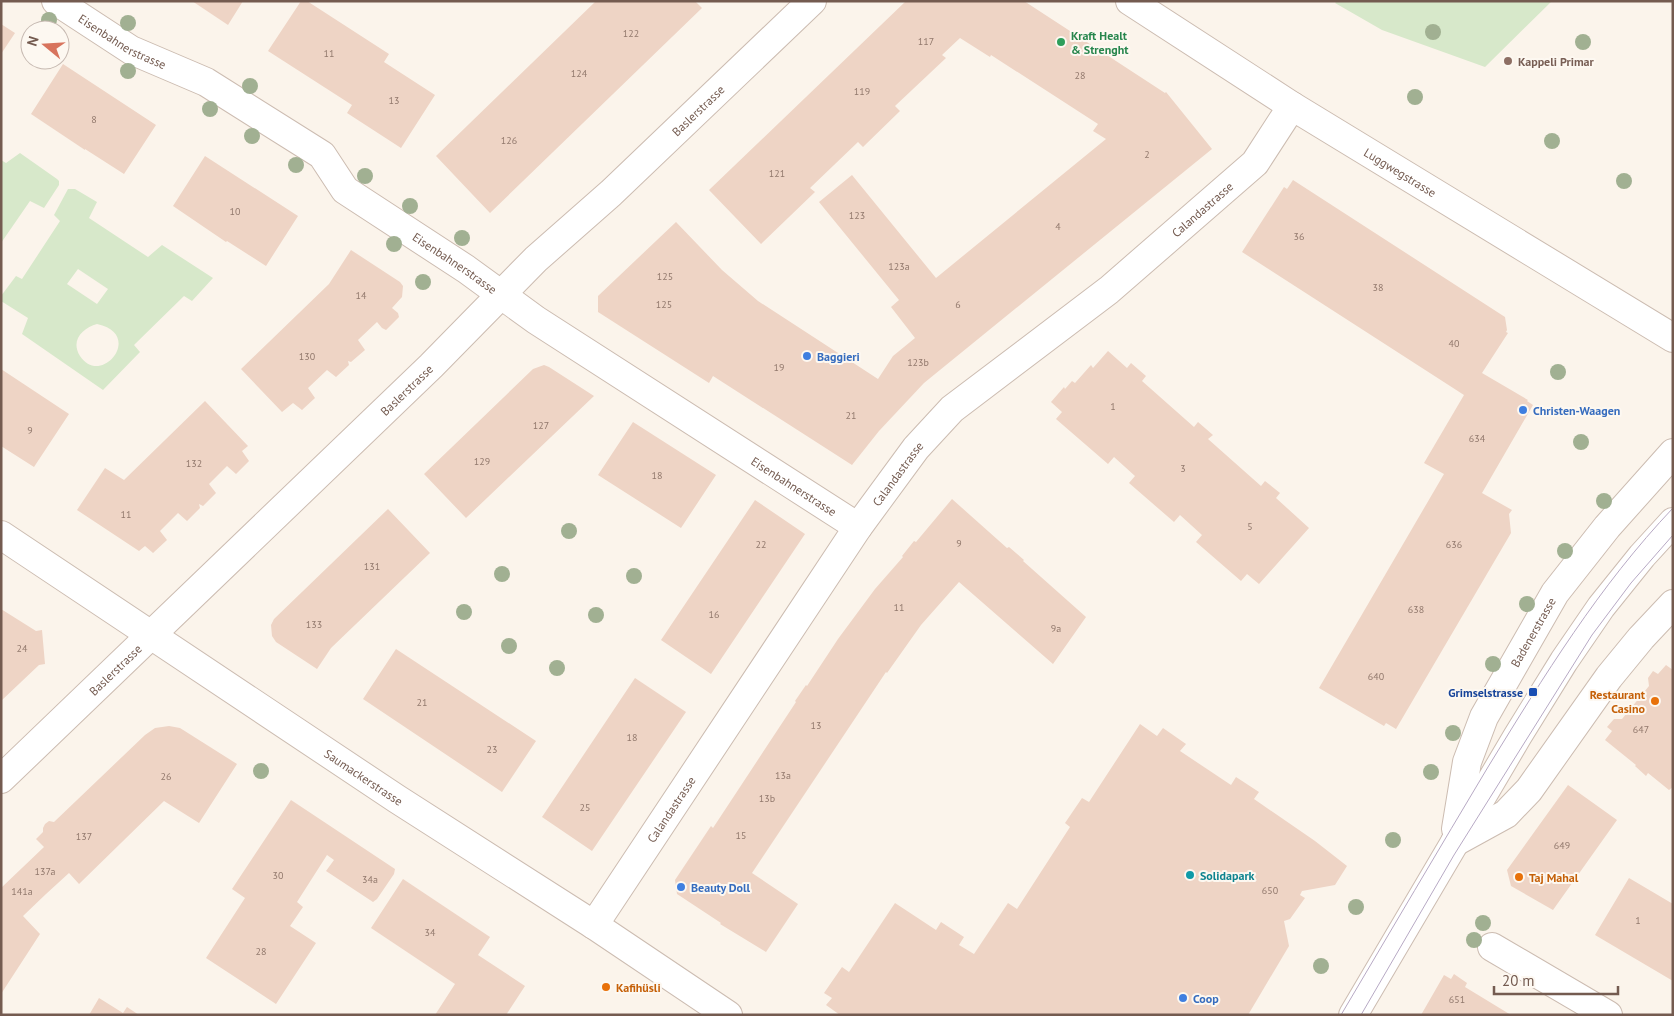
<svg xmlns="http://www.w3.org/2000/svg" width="1674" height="1016" viewBox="0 0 1674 1016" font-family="'PT Sans',sans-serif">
  <rect width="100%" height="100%" fill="#fbf4eb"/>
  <!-- green -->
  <path fill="#d7e8ca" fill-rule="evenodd" d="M1337,1H1552L1485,67L1382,30L1335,3Z
    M20,153L57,179L59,181V185L44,208L30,201L1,243V160L6,163Z
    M68,189H75L97,202L89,218L148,257L162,245L213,278L192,301L184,296L134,345L140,352L103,390L22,334L28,318L1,301V296L16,276L22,279L60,221L54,215ZM78,269L108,289L97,304L67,284ZM97,324C145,334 101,388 80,356C70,340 83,328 97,324Z"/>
  <!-- building -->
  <path fill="#eed4c5" d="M192,1H243L228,25Z
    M301,1H307L389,54L384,62L435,95L401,148L347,113L352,105L268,51Z
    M596,1H695L702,8L490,213L436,156Z
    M906,1H1024L1165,93L1166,92L1212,149L924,383L879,431L852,465L713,376L709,383L598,312V296L676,222L722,270L758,301L878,379L893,356L915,338L891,307L899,300L819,202L852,175L936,278L1106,139L1093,131L1098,124L991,55L990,57L960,38L942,55L946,58L895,106L900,111L863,147L858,142L810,188L815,192L761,244L709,190Z
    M1,24L15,33L1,54Z
    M63,64L156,125L124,174L85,149V150L31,114Z
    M205,156L298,216L266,266L227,241L226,242L173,206Z
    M1293,180L1505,317L1507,330L1506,332L1508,333L1482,373L1528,400L1527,401L1533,405L1482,493L1512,510L1509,514L1511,533L1396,729L1386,723L1384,726L1319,688L1444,474L1424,463L1464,395L1242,252L1284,187L1287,189Z
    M351,250L400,282L403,286L402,297L392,308L398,313L399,317L386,330L382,328L377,322L359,339L358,340L365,350L351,362L348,361L349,365L336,377L327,370L308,388L315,398L302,410L293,403L282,412L241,369L329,284Z
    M1108,351L1127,368L1131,363L1146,376L1142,381L1194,427L1198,422L1213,435L1208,439L1261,486L1265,481L1280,493L1276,498L1309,528L1259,584L1247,574L1241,581L1196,542L1202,535L1180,515L1174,522L1129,483L1135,476L1114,457L1108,464L1056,419L1062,412L1051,402L1064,387L1065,389L1072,381L1075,383L1091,365L1093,368Z
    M544,365L549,367L594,396L466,518L424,474L533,369Z
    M1,369L69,414L34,467L1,446Z
    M205,401L248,446L242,451L249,461L236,474L227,466L209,484L216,493L203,506L199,504L200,508L187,521L178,513L160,531L167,540L153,553L145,546L139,551L77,510L105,468L124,480Z
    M633,422L716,475L681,528L598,475Z
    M952,499L1007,548L1009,547L1024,560L1023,561L1086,617L1053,664L959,582L921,625L887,673L886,672L752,873L798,904L766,952L720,924L721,923L677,894L675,880L711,826L713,828L796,702L795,701L806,685L807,686L838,639L875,589L903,557L902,556L914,541L916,542Z
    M755,500L805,534L711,674L661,640Z
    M388,509L430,553L331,648L317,669L276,642L272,636L271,625L274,619Z
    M1,609L36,631L42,630L45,664L39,665L1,701Z
    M396,649L536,741L502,792L363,699Z
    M1666,665L1673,670V787L1669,790L1648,773L1646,776L1635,766L1636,765L1605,740L1612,731L1607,727L1614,719H1622L1649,686L1648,678L1653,671L1658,674Z
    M635,678L686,712L592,851L542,817Z
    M1140,724L1157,736L1163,728L1186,744L1180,751L1231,785L1236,777L1259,792L1254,799L1315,841L1347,866L1335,885L1302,891L1300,895L1305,898L1290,919L1284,921L1289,946L1248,1015H840L826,1005L832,998L824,993L842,967L849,972L895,903L936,930L941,922L964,937L959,945L974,954L1008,903L1017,909L1070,827L1065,823L1082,798L1089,802Z
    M169,726L180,728L237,764L199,823L164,801L79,884L69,873L46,894L23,916L40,934L1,994V888L44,847L36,839L43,832V828L45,824L49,821L54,822L145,735L155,728Z
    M1568,785L1617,820L1553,910L1511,886L1507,870Z
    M291,800L395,869L394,874L377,899L373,902L326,871L334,860L327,855L297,902L303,907L290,926L316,943L276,1004L206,958L245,898L232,889Z
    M1629,878L1673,904V981L1595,935Z
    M403,879L490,937L478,955L525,986L506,1015H435L455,984L371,928Z
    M1454,974L1467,983L1465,987L1511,1015H1421L1444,975L1451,979Z
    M99,998L123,1013L127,1007L139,1015H89Z"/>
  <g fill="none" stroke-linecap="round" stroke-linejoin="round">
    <defs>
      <g id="minor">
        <path id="s1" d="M56,1L131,50L206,82L322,155L345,190L466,269L536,320L858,527"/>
        <path id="s2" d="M1130,1L1292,106L1673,338"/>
        <path id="s3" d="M1,535L397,799L594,925L728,1015"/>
        <path id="s4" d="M1,779L431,366L536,259L611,193L812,1"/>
        <path id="s5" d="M1456,829L1467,762L1484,717L1555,593L1607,527L1673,453"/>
        <path d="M1455,842L1506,814L1529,790L1609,677L1641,638L1673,604"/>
        <path id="s6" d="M594,925L858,527L916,448L952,409L1109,290L1255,163L1292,106"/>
        <path d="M1492,947L1608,1015"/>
        <path d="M1353,1015L1517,737L1564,661L1601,607L1642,556L1673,522"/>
      </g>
    </defs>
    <!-- minor casing -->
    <use href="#minor" stroke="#ccbcb1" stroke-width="30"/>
    <!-- minor -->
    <use href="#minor" stroke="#fff" stroke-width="28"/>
    <!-- tram -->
    <path stroke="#b7a9c4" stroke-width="1" d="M1341,1015C1390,932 1439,849 1488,767C1544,676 1599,586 1673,508
      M1361,1015L1454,855L1592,635L1631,583L1673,535"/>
  </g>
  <!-- trees -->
  <g fill="#a1b092">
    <circle cx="49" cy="20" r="8"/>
    <circle cx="128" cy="23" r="8"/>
    <circle cx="1433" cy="32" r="8"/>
    <circle cx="1583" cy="42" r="8"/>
    <circle cx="128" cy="71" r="8"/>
    <circle cx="250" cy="86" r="8"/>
    <circle cx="1415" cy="97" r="8"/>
    <circle cx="210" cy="109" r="8"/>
    <circle cx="252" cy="136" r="8"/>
    <circle cx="1552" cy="141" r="8"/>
    <circle cx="296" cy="165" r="8"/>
    <circle cx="365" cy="176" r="8"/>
    <circle cx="1624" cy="181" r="8"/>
    <circle cx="410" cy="206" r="8"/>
    <circle cx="462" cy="238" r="8"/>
    <circle cx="394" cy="244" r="8"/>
    <circle cx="423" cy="282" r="8"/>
    <circle cx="1558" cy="372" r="8"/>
    <circle cx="1581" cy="442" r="8"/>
    <circle cx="1604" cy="501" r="8"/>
    <circle cx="569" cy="531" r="8"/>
    <circle cx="1565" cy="551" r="8"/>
    <circle cx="502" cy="574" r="8"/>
    <circle cx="634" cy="576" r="8"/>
    <circle cx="1527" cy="604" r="8"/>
    <circle cx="464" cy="612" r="8"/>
    <circle cx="596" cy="615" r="8"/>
    <circle cx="509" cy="646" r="8"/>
    <circle cx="1493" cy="664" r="8"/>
    <circle cx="557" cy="668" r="8"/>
    <circle cx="1453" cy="733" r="8"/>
    <circle cx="261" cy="771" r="8"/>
    <circle cx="1431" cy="772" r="8"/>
    <circle cx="1393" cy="840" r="8"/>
    <circle cx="1356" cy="907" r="8"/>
    <circle cx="1483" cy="923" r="8"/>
    <circle cx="1474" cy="940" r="8"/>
    <circle cx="1321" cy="966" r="8"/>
  </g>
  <!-- markers -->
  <circle fill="#2e9e5b" stroke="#fdf8f1" stroke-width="2" cx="1061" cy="42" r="5"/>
  <circle fill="#8d6e63" stroke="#fdf8f1" stroke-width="2" cx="1508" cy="61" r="5"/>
  <g fill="#3f7fe0" stroke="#fdf8f1" stroke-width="2">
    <circle cx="807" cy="356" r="5"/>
    <circle cx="1523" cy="410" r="5"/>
    <circle cx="681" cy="887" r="5"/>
    <circle cx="1183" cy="998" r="5"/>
  </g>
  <rect fill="#1a4fb4" stroke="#fdf8f1" stroke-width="2" x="1528" y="687" width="10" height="10" rx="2.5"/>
  <g fill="#e8710a" stroke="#fdf8f1" stroke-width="2">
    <circle cx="1655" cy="701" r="5"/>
    <circle cx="1519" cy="877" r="5"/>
    <circle cx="606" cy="987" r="5"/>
  </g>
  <circle fill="#0f9aa8" stroke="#fdf8f1" stroke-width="2" cx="1190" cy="875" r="5"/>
  <g text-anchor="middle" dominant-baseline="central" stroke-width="4" stroke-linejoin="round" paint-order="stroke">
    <!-- number labels -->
    <g font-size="10" fill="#92796d">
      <text x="631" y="33">122</text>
      <text x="926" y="41">117</text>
      <text x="329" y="53">11</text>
      <text x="579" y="73">124</text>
      <text x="1080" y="75">28</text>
      <text x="862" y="91">119</text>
      <text x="394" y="100">13</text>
      <text x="94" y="119">8</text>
      <text x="509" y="140">126</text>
      <text x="1147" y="154">2</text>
      <text x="777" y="173">121</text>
      <text x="235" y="211">10</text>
      <text x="857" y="215">123</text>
      <text x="1058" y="226">4</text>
      <text x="1299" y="236">36</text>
      <text x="899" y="266">123a</text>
      <text x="665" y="276">125</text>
      <text x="1378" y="287">38</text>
      <text x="361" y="295">14</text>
      <text x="664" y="304">125</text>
      <text x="958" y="304">6</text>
      <text x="1454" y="343">40</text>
      <text x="307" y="356">130</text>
      <text x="918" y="362">123b</text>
      <text x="779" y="367">19</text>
      <text x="1113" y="406">1</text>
      <text x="851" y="415">21</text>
      <text x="541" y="425">127</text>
      <text x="30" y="430">9</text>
      <text x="1477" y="438">634</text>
      <text x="482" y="461">129</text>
      <text x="194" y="463">132</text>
      <text x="1183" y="468">3</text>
      <text x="657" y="475">18</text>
      <text x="126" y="514">11</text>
      <text x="1250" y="526">5</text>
      <text x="959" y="543">9</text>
      <text x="761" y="544">22</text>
      <text x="1454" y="544">636</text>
      <text x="372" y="566">131</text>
      <text x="899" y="607">11</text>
      <text x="1416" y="609">638</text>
      <text x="714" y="614">16</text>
      <text x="314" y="624">133</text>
      <text x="1056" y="628">9a</text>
      <text x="22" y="648">24</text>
      <text x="1376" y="676">640</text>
      <text x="422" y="702">21</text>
      <text x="816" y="725">13</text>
      <text x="1641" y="729">647</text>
      <text x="632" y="737">18</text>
      <text x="492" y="749">23</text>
      <text x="783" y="775">13a</text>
      <text x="166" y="776">26</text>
      <text x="767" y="798">13b</text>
      <text x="585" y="807">25</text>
      <text x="741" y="835">15</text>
      <text x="84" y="836">137</text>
      <text x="1562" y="845">649</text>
      <text x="45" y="871">137a</text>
      <text x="278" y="875">30</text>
      <text x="370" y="879">34a</text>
      <text x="1270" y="890">650</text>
      <text x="22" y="891">141a</text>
      <text x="1638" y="920">1</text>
      <text x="430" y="932">34</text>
      <text x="261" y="951">28</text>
      <text x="1457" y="999">651</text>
    </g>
    <!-- leisure labels -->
    <g font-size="12" font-weight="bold" fill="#27864d" stroke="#fdf8f1" text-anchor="start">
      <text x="1071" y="35">Kraft Healt<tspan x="1071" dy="14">&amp; Strenght</tspan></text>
    </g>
    <!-- street labels -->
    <g font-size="12" fill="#745b50" stroke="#fdf8f1">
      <text stroke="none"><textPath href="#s1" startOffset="78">Eisenbahnerstrasse</textPath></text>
      <text stroke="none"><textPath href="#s4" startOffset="966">Baslerstrasse</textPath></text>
      <text stroke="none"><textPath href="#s2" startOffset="320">Luggwegstrasse</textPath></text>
      <text stroke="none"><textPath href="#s6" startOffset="949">Calandastrasse</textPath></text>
      <text stroke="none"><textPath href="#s1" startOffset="482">Eisenbahnerstrasse</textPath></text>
      <text stroke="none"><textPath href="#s4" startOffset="562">Baslerstrasse</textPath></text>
      <text stroke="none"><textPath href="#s6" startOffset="544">Calandastrasse</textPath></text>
      <text stroke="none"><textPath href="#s1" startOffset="888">Eisenbahnerstrasse</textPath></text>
      <text stroke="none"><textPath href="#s5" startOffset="214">Badenerstrasse</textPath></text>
      <text stroke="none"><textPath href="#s4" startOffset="158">Baslerstrasse</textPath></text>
      <text stroke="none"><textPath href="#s3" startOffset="436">Saumackerstrasse</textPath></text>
      <text stroke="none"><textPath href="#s6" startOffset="139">Calandastrasse</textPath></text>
    </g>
    <!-- education labels -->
    <g font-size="12" font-weight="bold" fill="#785e54" stroke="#fdf8f1" text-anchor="start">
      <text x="1518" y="61">Kappeli Primar</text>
    </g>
    <!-- shop labels -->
    <g font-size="12" font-weight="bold" fill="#366cbe" stroke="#fdf8f1" text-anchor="start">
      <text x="817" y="356">Baggieri</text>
      <text x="1533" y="410">Christen-Waagen</text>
      <text x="691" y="887">Beauty Doll</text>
      <text x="1193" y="998">Coop</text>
    </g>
    <!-- transit labels -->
    <g font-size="12" font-weight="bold" fill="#164399" stroke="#fdf8f1" text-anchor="end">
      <text x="1523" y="692">Grimselstrasse</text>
    </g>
    <!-- food labels -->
    <g font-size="12" font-weight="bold" fill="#c56008" stroke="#fdf8f1" text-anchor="start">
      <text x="1645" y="694" text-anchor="end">Restaurant<tspan x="1645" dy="14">Casino</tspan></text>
      <text x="1529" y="877">Taj Mahal</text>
      <text x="616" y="987">Kafihüsli</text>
    </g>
    <!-- culture labels -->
    <g font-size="12" font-weight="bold" fill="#0d838f" stroke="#fdf8f1" text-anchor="start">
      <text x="1200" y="875">Solidapark</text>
    </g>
  </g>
  <!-- border -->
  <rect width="1674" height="1016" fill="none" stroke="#745b50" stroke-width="5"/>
  <!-- north arrow -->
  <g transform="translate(45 45) rotate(288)"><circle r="24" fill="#fdf8f1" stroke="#c6b9b1"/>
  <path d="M0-4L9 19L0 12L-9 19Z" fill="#d8745d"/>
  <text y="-8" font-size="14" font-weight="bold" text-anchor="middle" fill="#745b50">N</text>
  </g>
  <!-- scale -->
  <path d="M1494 986v8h124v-8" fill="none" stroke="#745b50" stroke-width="2.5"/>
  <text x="1502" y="986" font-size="15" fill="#745b50" stroke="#fdf8f1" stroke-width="4" paint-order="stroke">20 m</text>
</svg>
